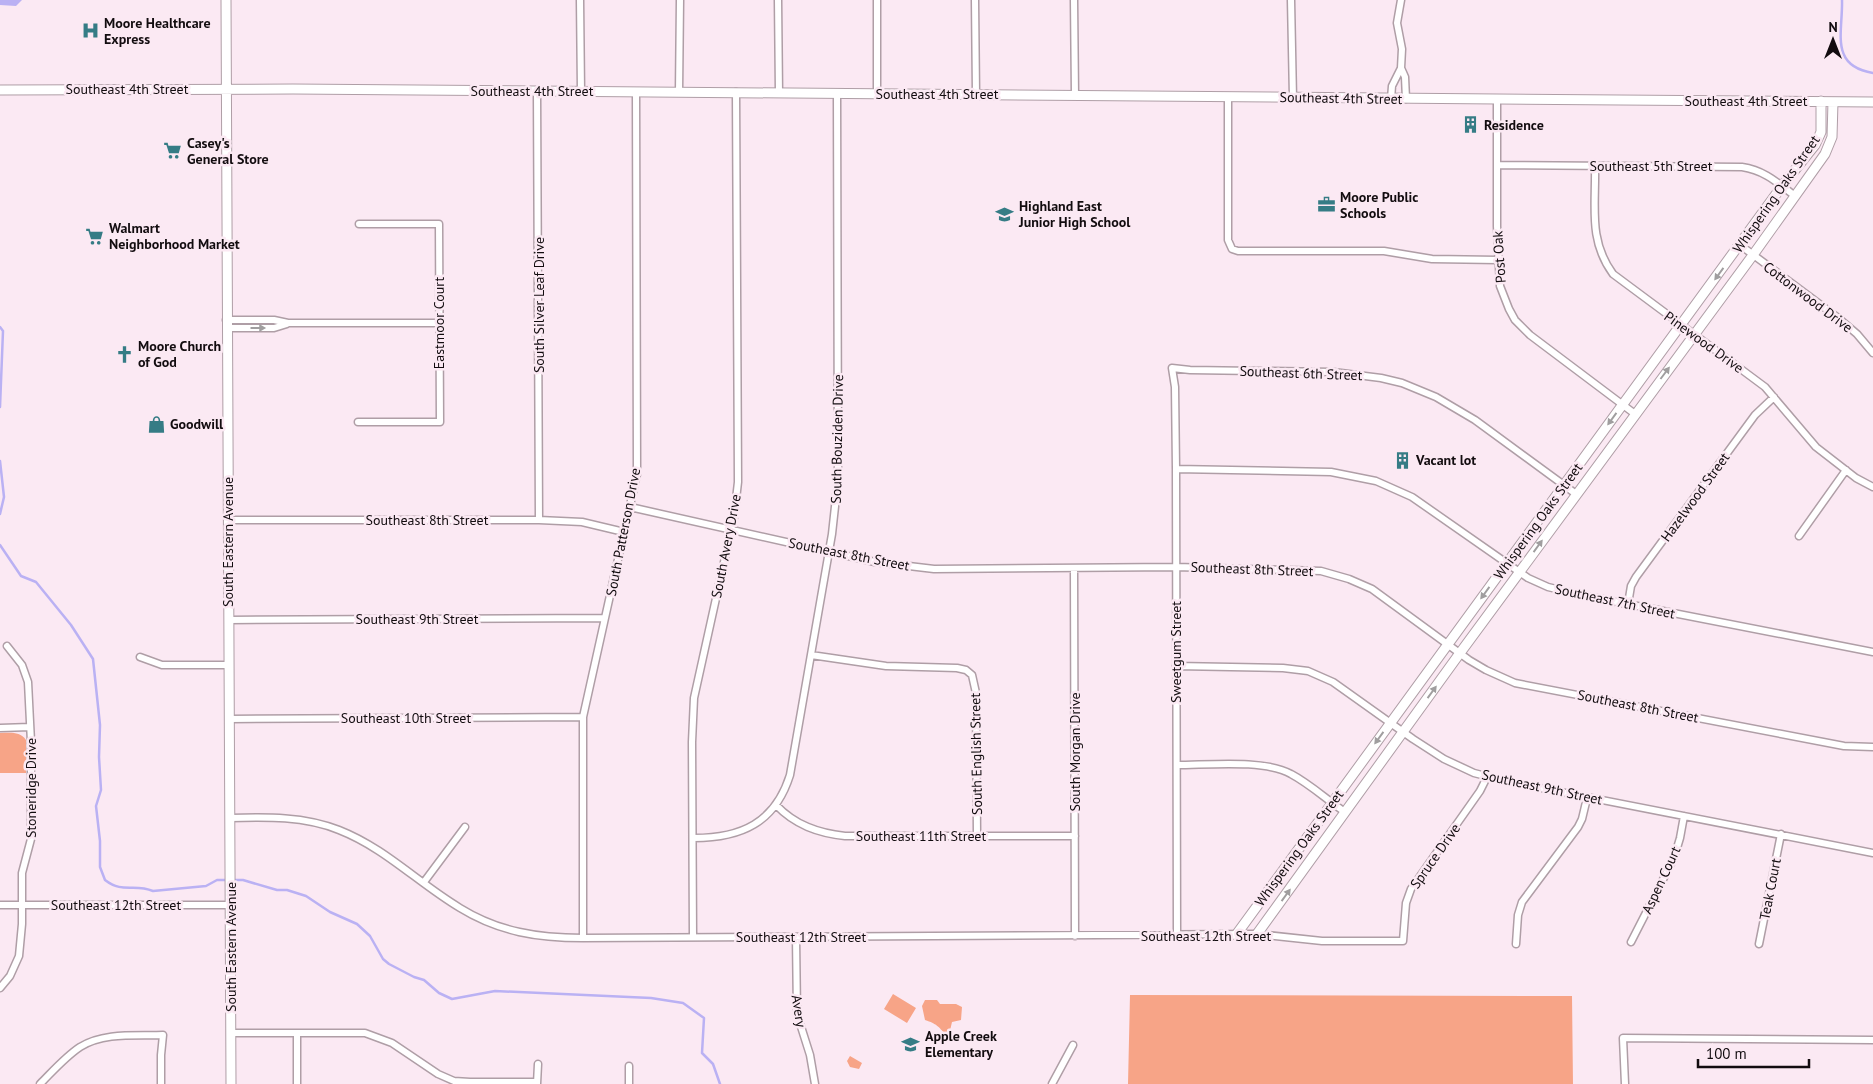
<svg xmlns="http://www.w3.org/2000/svg" width="1873" height="1084" viewBox="0 0 1873 1084" font-family="'PT Sans',sans-serif">
  <rect width="100%" height="100%" fill="#fbe9f3"/>
  <!-- green -->
  <path fill="#f7a487" d="M0,733C10,733 20,731 26,740V773H0Z
    M893,994L916,1008L907,1023L884,1009Z
    M1130,995L1572,996L1573,1084H1128Z
    M925,1000H937L940,1004H956L962,1007L961,1020L952,1022L949,1035H946C938,1026 937,1024 925,1020L922,1006Z
    M850,1056L862,1063L859,1069L850,1067L847,1061Z"/>
  <!-- water -->
  <path fill="#bab1f3" d="M0,0H22L16,6L0,5Z"/>
  <g fill="none" stroke-linecap="round" stroke-linejoin="round">
    <!-- stream -->
    <path stroke="#bab1f3" stroke-width="2.5" d="M1842,0C1843,32 1829,66 1873,73
      M0,327L3,331L0,407
      M0,461L4,497L0,514
      M0,545L21,576L36,582L71,625L93,659L100,725L99,757L101,790L96,806L100,841V867L105,880C123,894 134,883 153,891L206,886L217,880H228
      M233,880H243L277,890H287L306,896L330,912L357,924L370,936L383,959L389,964L414,977L424,980L439,993L452,999L495,991L651,998L683,1003L704,1018L702,1053L713,1064L720,1084"/>
    <defs>
      <path id="street" d="M580,0L581,91
        M778,0L779,93
        M975,0L976,94
        M1074,0L1075,95
        M1291,0L1293,98
        M1401,0L1397,23L1402,49L1401,68L1405,77L1406,99
        M537,91L539,520
        M679,92L680,0
        M877,94V0
        M1228,97V240L1232,249L1238,251H1384L1432,259L1498,260
        M1391,99L1392,86L1401,68
        M1497,99V226L1500,286L1509,309L1515,320L1530,335L1635,414
        M1498,165L1742,167C1764,170 1778,183 1795,196
        M1595,166C1596,206 1588,240 1613,274L1765,387L1816,447L1856,478L1873,487
        M1740,245L1837,317L1857,334L1873,353
        M226,320H274L288,323H438
        M227,328H274L287,324
        M358,422H440L439,224H359
        M1176,469L1331,472L1376,481L1412,497L1528,578L1548,587L1581,595L1873,652
        M630,507L875,562L934,569L1176,567L1321,571L1349,579L1372,589L1469,660L1486,670L1515,683L1844,746L1873,747
        M229,520H539L582,522L624,532
        M1799,536L1846,470
        M1074,568L1075,936
        M1628,604L1631,586L1636,577L1755,415L1774,397
        M229,620L605,618
        M811,655L886,666L957,668L966,670L972,675L976,693L977,836
        M140,657L162,665H229
        M1176,666L1283,668L1308,671L1333,682L1413,739L1444,759L1474,773L1505,781L1873,853
        M230,719L583,717
        M0,728L30,727
        M1177,765C1208,765 1264,759 1291,774C1310,784 1327,800 1345,812
        M776,805C795,825 818,833 845,836H1075
        M230,818C267,817 304,816 339,830C385,848 418,883 460,908C499,932 538,938 583,938L1257,934L1322,941H1403L1406,903L1411,889L1480,791L1487,777
        M694,838C741,838 775,823 790,775L832,534L838,479L837,93
        M424,882L465,827
        M0,905H231
        M1177,936L1176,469L1175,387L1172,368L1190,370L1333,372L1381,378L1402,383L1436,397L1475,420L1576,494
        M693,937L692,742L694,698L734,517L738,482L736,92
        M796,937L797,1014L810,1055L815,1084
        M583,938V717L637,474L636,92
        M1631,942L1674,858L1680,838L1684,816
        M1516,944L1518,915L1522,902L1578,827L1582,819L1587,798
        M1759,944L1781,834
        M0,988L10,976L19,956L22,924V873L31,839V742L28,682L22,665L7,646
        M231,1033H365L392,1043L438,1074L454,1081L470,1082H537
        M297,1033V1084
        M629,1066V1084
        M40,1084C53,1071 65,1057 80,1047C104,1032 136,1036 163,1035L161,1055V1084
        M537,1084L538,1064
        M1052,1084L1073,1045
        M1625,1084L1623,1038L1873,1040"/>
      <path id="secondary" d="M226,0L231,1084
        M0,90L293,89L1873,102
        M1257,934L1460,653L1753,255L1825,154L1832,137L1833,102
        M1236,935L1782,186L1815,145L1821,132V101"/>
    </defs>
    <!-- street casing -->
    <use href="#street" stroke="#af9ea6" stroke-width="9"/>
    <!-- secondary casing -->
    <use href="#secondary" stroke="#af9ea6" stroke-width="11"/>
    <!-- street -->
    <use href="#street" stroke="#fff" stroke-width="6"/>
    <!-- secondary -->
    <use href="#secondary" stroke="#fff" stroke-width="9"/>
  </g>
  <!-- one-way arrows -->
  <defs><path id="oneway-solid" d="M-6-.8H1V-3.2L6.5 0L1 3.2V.8H-6Z" transform="scale(1.25)"/></defs>
  <g fill="#a09e9f">
    <use href="#oneway-solid" transform="translate(1719 274) rotate(126)"/>
    <use href="#oneway-solid" transform="translate(258 328)"/>
    <use href="#oneway-solid" transform="translate(1665 373) rotate(-53)"/>
    <use href="#oneway-solid" transform="translate(1612 419) rotate(126)"/>
    <use href="#oneway-solid" transform="translate(1538 546) rotate(-54)"/>
    <use href="#oneway-solid" transform="translate(1485 593) rotate(126)"/>
    <use href="#oneway-solid" transform="translate(1432 692) rotate(-54)"/>
    <use href="#oneway-solid" transform="translate(1379 738) rotate(126)"/>
    <use href="#oneway-solid" transform="translate(1286 895) rotate(-54)"/>
  </g>
  <!-- icons -->
  <defs>
    <symbol id="hospital-bare" viewBox="-9 -9 18 18"><path d="M-5-5h3v3.5h4V-5h3V5h-3V1.5h-4V5h-3Z" fill="#357c85" stroke="#fbe9f3" stroke-width="2.5" paint-order="stroke"/></symbol>
    <symbol id="building-bare" viewBox="-9 -9 18 18"><path d="M-4-6H4V6H1V3H-1V6H-4ZM-2.5-4.3h1.7v1.8h-1.7ZM.8-4.3h1.7v1.8H.8ZM-2.5-1h1.7V.8h-1.7ZM.8-1h1.7V.8H.8Z" fill="#357c85" stroke="#fbe9f3" stroke-width="2.5" paint-order="stroke"/></symbol>
    <symbol id="supermarket-bare" viewBox="-9 -9 18 18"><path d="M-6-5.5h2.5l.6 2H6L4.5 2H-2.5L-4.4-4H-6ZM-1.5 3.2a1.3 1.3 0 1 0 .1 0ZM3 3.2a1.3 1.3 0 1 0 .1 0Z" fill="#357c85" stroke="#fbe9f3" stroke-width="2.5" paint-order="stroke"/></symbol>
    <symbol id="office-bare" viewBox="-9 -9 18 18"><path d="M-6-3h4V-5.5h4V-3h4V5H-6ZM-1-4.5V-3h2v-1.5ZM-6 0V1H6V0Z" fill="#357c85" stroke="#fbe9f3" stroke-width="2.5" paint-order="stroke"/></symbol>
    <symbol id="school-bare" viewBox="-9 -9 18 18"><path d="M0-5L7-2L0 1L-7-2ZM-4 1L0 2.5L4 1V4Q0 6-4 4Z" fill="#357c85" stroke="#fbe9f3" stroke-width="2.5" paint-order="stroke"/></symbol>
    <symbol id="church-bare" viewBox="-9 -9 18 18"><path d="M-1.2-6h2.4v3.5h3.3v2.4h-3.3V6h-2.4V-.1h-3.3v-2.4h3.3Z" fill="#357c85" stroke="#fbe9f3" stroke-width="2.5" paint-order="stroke"/></symbol>
    <symbol id="shop-bare" viewBox="-9 -9 18 18"><path d="M-5-2.5h2.3a2.7 3.5 0 0 1 5.4 0H5L5.5 6h-11ZM-1.5-2.5h3a1.5 2.3 0 0 0-3 0Z" fill="#357c85" stroke="#fbe9f3" stroke-width="2.5" paint-order="stroke"/></symbol>
  </defs>
  <g fill-rule="evenodd">
    <use href="#hospital-bare" x="78" y="18" width="25" height="25"/>
    <use href="#building-bare" x="1458" y="112" width="25" height="25"/>
    <use href="#supermarket-bare" x="160" y="138" width="25" height="25"/>
    <use href="#office-bare" x="1314" y="192" width="25" height="25"/>
    <use href="#school-bare" x="992" y="202" width="25" height="25"/>
    <use href="#supermarket-bare" x="82" y="224" width="25" height="25"/>
    <use href="#church-bare" x="112" y="342" width="25" height="25"/>
    <use href="#shop-bare" x="144" y="412" width="25" height="25"/>
    <use href="#building-bare" x="1390" y="448" width="25" height="25"/>
    <use href="#school-bare" x="898" y="1032" width="25" height="25"/>
  </g>
  <g text-anchor="middle" dominant-baseline="central" stroke-width="5" stroke-linejoin="round" paint-order="stroke">
    <!-- poi labels -->
    <g font-size="14" font-weight="bold" fill="#120c0f" stroke="#fbe9f3" text-anchor="start">
      <text x="104" y="23">Moore Healthcare<tspan x="104" dy="16">Express</tspan></text>
      <text x="1484" y="125">Residence</text>
      <text x="187" y="143">Casey's<tspan x="187" dy="16">General Store</tspan></text>
      <text x="1340" y="197">Moore Public<tspan x="1340" dy="16">Schools</tspan></text>
      <text x="1019" y="206">Highland East<tspan x="1019" dy="16">Junior High School</tspan></text>
      <text x="109" y="228">Walmart<tspan x="109" dy="16">Neighborhood Market</tspan></text>
      <text x="138" y="346">Moore Church<tspan x="138" dy="16">of God</tspan></text>
      <text x="170" y="424">Goodwill</text>
      <text x="1416" y="460">Vacant lot</text>
      <text x="925" y="1036">Apple Creek<tspan x="925" dy="16">Elementary</tspan></text>
    </g>
    <!-- street labels -->
    <g font-size="14" fill="#120c0f" stroke="#fbe9f3">
      <text x="127" y="89">Southeast 4th Street</text>
      <text x="532" y="91">Southeast 4th Street</text>
      <text x="937" y="94">Southeast 4th Street</text>
      <text transform="translate(1341 98) rotate(1)">Southeast 4th Street</text>
      <text x="1746" y="101">Southeast 4th Street</text>
      <text x="1651" y="166">Southeast 5th Street</text>
      <text transform="translate(1776 194) rotate(-55)">Whispering Oaks Street</text>
      <text transform="translate(1499 257) rotate(-94)">Post Oak</text>
      <text transform="translate(1808 297) rotate(37)">Cottonwood Drive</text>
      <text transform="translate(539 305) rotate(-90)">South Silver Leaf Drive</text>
      <text transform="translate(439 323) rotate(-90)">Eastmoor Court</text>
      <text transform="translate(1704 342) rotate(36)">Pinewood Drive</text>
      <text transform="translate(1301 373) rotate(2)">Southeast 6th Street</text>
      <text transform="translate(837 439) rotate(-89)">South Bouziden Drive</text>
      <text transform="translate(1695 497) rotate(-54)">Hazelwood Street</text>
      <text x="427" y="520">Southeast 8th Street</text>
      <text transform="translate(1538 521) rotate(-54)">Whispering Oaks Street</text>
      <text transform="translate(623 532) rotate(-79)">South Patterson Drive</text>
      <text transform="translate(228 542) rotate(-90)">South Eastern Avenue</text>
      <text transform="translate(726 546) rotate(-79)">South Avery Drive</text>
      <text transform="translate(849 554) rotate(11)">Southeast 8th Street</text>
      <text transform="translate(1252 569) rotate(2)">Southeast 8th Street</text>
      <text transform="translate(1615 601) rotate(12)">Southeast 7th Street</text>
      <text x="417" y="619">Southeast 9th Street</text>
      <text transform="translate(1176 652) rotate(-90)">Sweetgum Street</text>
      <text transform="translate(1638 706) rotate(11)">Southeast 8th Street</text>
      <text x="406" y="718">Southeast 10th Street</text>
      <text transform="translate(1075 752) rotate(-90)">South Morgan Drive</text>
      <text transform="translate(976 754) rotate(-91)">South English Street</text>
      <text transform="translate(1542 787) rotate(12)">Southeast 9th Street</text>
      <text transform="translate(31 788) rotate(-90)">Stoneridge Drive</text>
      <text x="921" y="836">Southeast 11th Street</text>
      <text transform="translate(1299 848) rotate(-54)">Whispering Oaks Street</text>
      <text transform="translate(1435 856) rotate(-55)">Spruce Drive</text>
      <text transform="translate(1661 880) rotate(-65)">Aspen Court</text>
      <text transform="translate(1770 889) rotate(-79)">Teak Court</text>
      <text x="116" y="905">Southeast 12th Street</text>
      <text x="1206" y="936">Southeast 12th Street</text>
      <text x="801" y="937">Southeast 12th Street</text>
      <text transform="translate(231 947) rotate(-90)">South Eastern Avenue</text>
      <text transform="translate(799 1011) rotate(81)">Avery</text>
    </g>
  </g>
  <!-- north arrow -->
  <g transform="translate(1833 40)" stroke="#fbe9f3" stroke-width="4" paint-order="stroke">
  <path d="M0-4L9 19L0 12L-9 19Z" fill="#120c0f"/>
  <text y="-8" font-size="14" font-weight="bold" text-anchor="middle" fill="#120c0f">N</text>
  </g>
  <!-- scale -->
  <path d="M1698 1059v8h111v-8" fill="none" stroke="#120c0f" stroke-width="2.5"/>
  <text x="1706" y="1059" font-size="15" fill="#120c0f" stroke="#fbe9f3" stroke-width="4" paint-order="stroke">100 m</text>
</svg>
